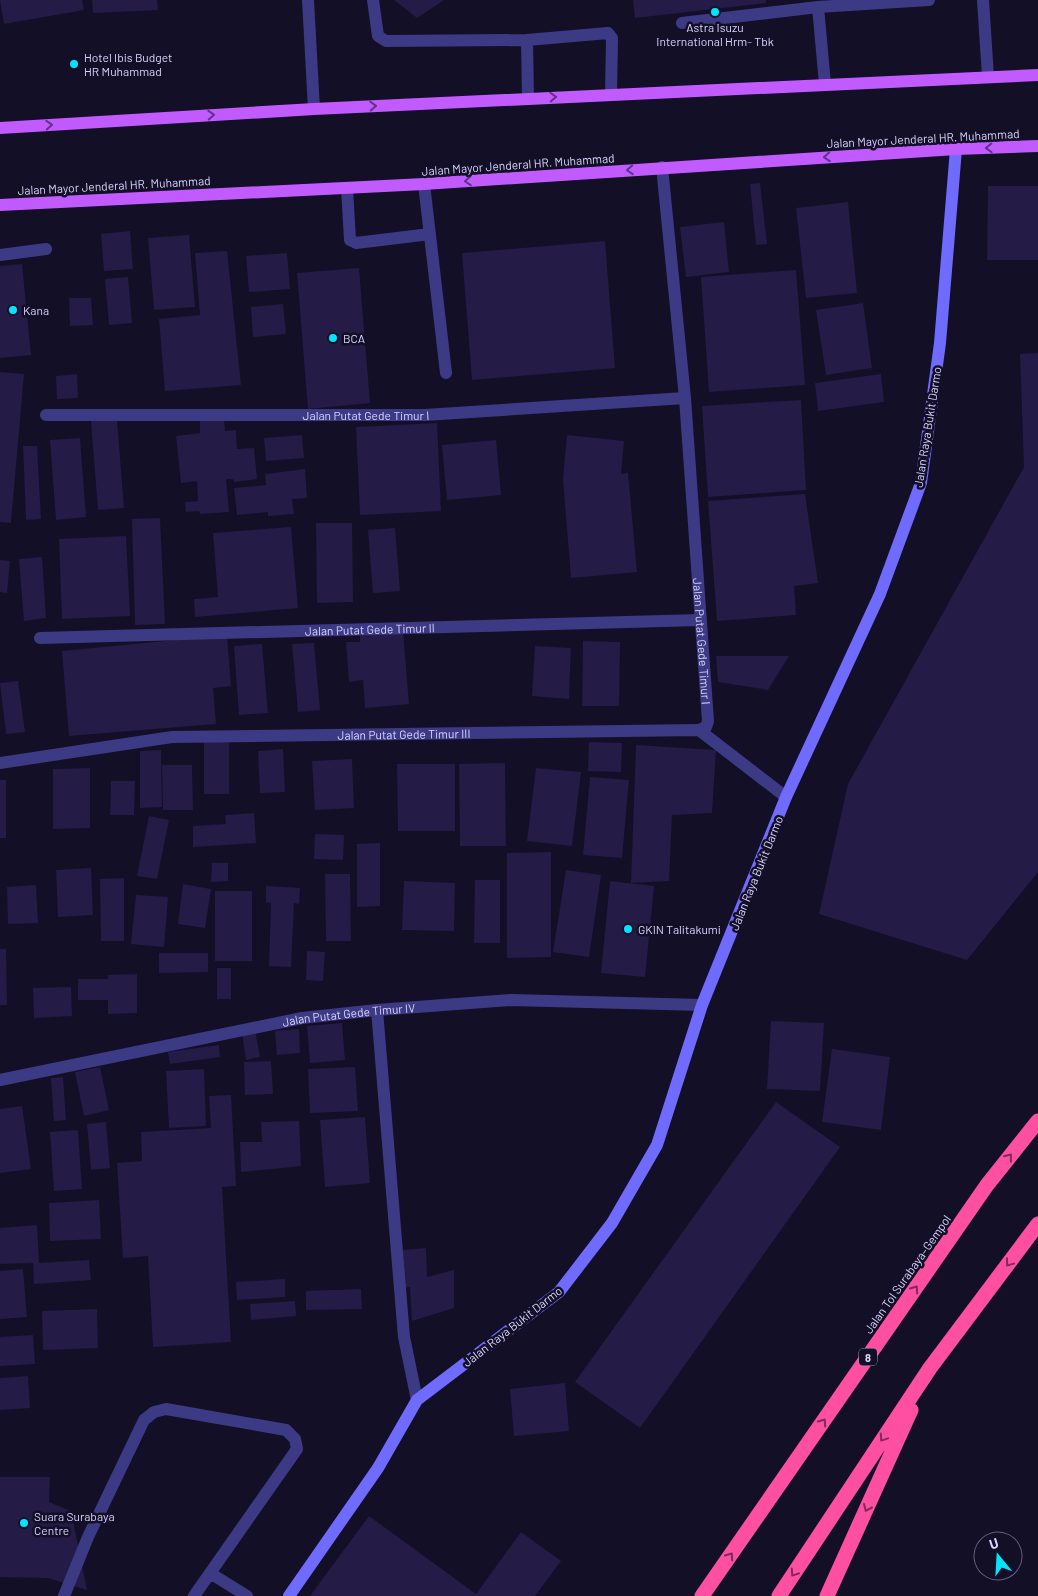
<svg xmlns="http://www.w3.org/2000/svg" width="1038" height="1596" viewBox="0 0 1038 1596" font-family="Barlow,sans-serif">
  <rect width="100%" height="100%" fill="#130f26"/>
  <!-- building -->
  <path fill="#241b47" d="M0,0H82L84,10L4,24Z
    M92,0H157L158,10L93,13Z
    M394,0H444L417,18Z
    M633,0H766V3L635,18Z
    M760,183L767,244L756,245L750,184Z
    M988,186H1038V260H987Z
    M848,202L857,293L806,298L796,208Z
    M724,222L729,272L686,277L680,227Z
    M130,231L133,269L104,271L101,234Z
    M189,235L195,307L154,310L148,238Z
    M605,241L615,368L472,380L462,253Z
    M227,251L241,385L165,391L159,319L200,315L195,253Z
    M287,253L290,289L249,292L246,256Z
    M22,264L31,355L0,358V266Z
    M359,268L370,403L308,409L297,273Z
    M796,270L805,385L709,392L701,277Z
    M128,277L132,323L109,325L105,279Z
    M69,298H91L93,325L70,326Z
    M863,303L872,368L826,375L816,310Z
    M283,304L286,334L253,337L251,307Z
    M1038,353V872L967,960L819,914L848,784L1024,467L1020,354Z
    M0,372L24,374L11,523L0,522Z
    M77,374L78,398L57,399L56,376Z
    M881,374L884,402L818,411L815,383Z
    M801,400L806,490L708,497L702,406Z
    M224,419L225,431L236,430L237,449L254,448L257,479L234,482L233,479H226L229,512L200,514L199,511L186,512L185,502L198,501L197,481L181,483L176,436L200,433V421Z
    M117,420L124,508L98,510L91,421Z
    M437,423L441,511L360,515L356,427Z
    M302,435L304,458L266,461L264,438Z
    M567,435L624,441L621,474L628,473L637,572L571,578L563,479Z
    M80,438L86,517L56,520L50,440Z
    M496,440L501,495L447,500L442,445Z
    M23,446H37L41,519L26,520Z
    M305,469L307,498L292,499L294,514L268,516V512L237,515L234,488L266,485L265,474Z
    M805,494L818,583L794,586L796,615L717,621L708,501Z
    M160,518L165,624L135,625L132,519Z
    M316,523H352L353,602L317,603Z
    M291,527L298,608L195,617L194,599L218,597L213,533Z
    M395,528L400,591L373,593L368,530Z
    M126,536L130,616L62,619L59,539Z
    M42,557L46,618L24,621L19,559Z
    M0,560L10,561L7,593L0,592Z
    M403,631L409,704L365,708L363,680L349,682L346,642H360V635Z
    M227,635L231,686L213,688L216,724L69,736L62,651Z
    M583,641L620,642L619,706H582Z
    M314,643L320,710L298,712L292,644Z
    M262,644L268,713L239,715L234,646Z
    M535,646L571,648L569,699L532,696Z
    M716,656H789L768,690L718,682Z
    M18,681L25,732L6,734L0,683Z
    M204,740H229V794H204Z
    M589,742L622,743L621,772L588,771Z
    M636,745L716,750L712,813L672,815L669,881L631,883Z
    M283,749L285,792L260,793L258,751Z
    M161,750L162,807L140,808V751Z
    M352,759L354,808L315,810L312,761Z
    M505,763L506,846H460L459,764Z
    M397,764H455V831H398Z
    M162,765H192L193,810H163Z
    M90,768V828L53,829V769Z
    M536,768L581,772L572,846L527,841Z
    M590,777L629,780L622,858L583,855Z
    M0,780H6V838H0Z
    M111,781H135L134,815H110Z
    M254,813L256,843L193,847V826L226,824L225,815Z
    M149,816L169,820L157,879L137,876Z
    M315,834L344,835L343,860L314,859Z
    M380,843V906L357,907V844Z
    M551,852V957L507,958V853Z
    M212,863H228V881L211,882Z
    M91,868L93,915L58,917L56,870Z
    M566,870L601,875L589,957L553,952Z
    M325,874H350L351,941H326Z
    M124,878V941H101L100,879Z
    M475,880H500V943H474Z
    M404,881L455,883L454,931L402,930Z
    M610,881L654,886L645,977L601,973Z
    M183,884L211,889L205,928L178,924Z
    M36,885L38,923L8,924L7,887Z
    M266,886L300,888L299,904L294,903L291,967L269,966L271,903L266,902Z
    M215,891H252V961H215Z
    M136,895L168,897L164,947L131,944Z
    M0,949H6L7,1005H0Z
    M307,951L325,952L323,981L306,980Z
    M159,953H208V972L159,973Z
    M217,968H231V999H217Z
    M137,974V1013L108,1014V1000H78V979H108V975Z
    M71,987L72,1016L34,1018L33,988Z
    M771,1021L824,1023L820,1091L767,1089Z
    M342,1023L345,1060L310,1063L307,1026Z
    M299,1029L300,1053L277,1055L275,1031Z
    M255,1030L260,1057L246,1060L242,1033Z
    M219,1045L220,1057L170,1064L168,1052Z
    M832,1049L890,1057L881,1130L822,1122Z
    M271,1061L273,1094L245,1095L244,1062Z
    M100,1067L109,1110L84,1116L75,1072Z
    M355,1067L358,1111L310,1113L308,1069Z
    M204,1069L206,1126L169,1128L166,1071Z
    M63,1077L66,1120L54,1121L51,1078Z
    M231,1095L236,1186L222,1187L231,1342L153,1347L148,1256L123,1258L117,1163L142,1161L141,1132L211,1128L209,1096Z
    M776,1102L840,1147L640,1428L575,1382Z
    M22,1106L31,1169L0,1173V1109Z
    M365,1117L370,1183L325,1187L320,1120Z
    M299,1121L301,1166L241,1172L240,1142H262L261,1122Z
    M106,1122L110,1168L91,1170L87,1124Z
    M78,1130L82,1189L54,1191L50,1132Z
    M99,1200L101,1239L50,1241L49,1203Z
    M37,1225L39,1263L89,1260L91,1280L34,1284L33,1263L0,1264V1228Z
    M426,1248L427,1277L454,1270V1308L412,1321L410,1287L403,1288L402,1250Z
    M23,1269L27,1317L0,1319V1271Z
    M285,1279V1297L237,1300L236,1282Z
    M361,1289L362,1309L306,1310V1291Z
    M295,1301L296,1316L251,1320L250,1304Z
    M97,1309L98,1348L43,1350L42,1311Z
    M33,1335L35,1364L0,1366V1337Z
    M28,1376L30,1408L0,1410V1378Z
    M565,1383L569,1431L514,1436L510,1389Z
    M0,1477H50L49,1502L71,1511L87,1590L48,1578L0,1577Z
    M369,1516L476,1594L521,1532L561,1561L535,1596H310Z"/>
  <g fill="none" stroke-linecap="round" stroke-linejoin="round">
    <!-- lane -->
    <path stroke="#3d3a85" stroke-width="12" d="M373,0L378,36L386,41L527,40L528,99
      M983,0L988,77
      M682,23L818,7
      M527,40L608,33L612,38L611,95
      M825,84L818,7L929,0
      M424,184L446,373
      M347,188L350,240L356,243L430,234
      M0,255L46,249
      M210,1573L247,1596
      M64,1596L88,1537L144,1420L154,1412L166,1409L286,1430L295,1439L297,1449L194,1596"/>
    <!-- street -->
    <g stroke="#3d3a85" stroke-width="12">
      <path d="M308,0L314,109"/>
      <path id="s1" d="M662,167L685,398L708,721L706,727L699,730"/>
      <path id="s2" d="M46,415H425L685,398"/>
      <path id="s3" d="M40,638L700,620"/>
      <path id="s4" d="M0,763L172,737L699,730L786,797"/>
      <path d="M377,1010L404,1337L417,1400"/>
      <path id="s5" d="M0,1080L302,1018L377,1010L511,1000L702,1005"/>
    </g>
    <!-- secondary -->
    <path stroke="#6f6bff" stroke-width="12" d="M289,1596L378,1468L417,1400L559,1292L612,1223L657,1145L702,1005L786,797L880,594L921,483L940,343L956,149"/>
    <!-- primary -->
    <path stroke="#c25bff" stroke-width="12" d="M0,128L314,109L1038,75
      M0,205L424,184L956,149L1038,146"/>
    <!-- highway -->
    <path stroke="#ff4fa3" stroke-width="15" d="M702,1596L987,1185L1038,1121
      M779,1596L930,1368L1038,1224
      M827,1596L911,1410"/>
  </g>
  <!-- one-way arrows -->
  <defs><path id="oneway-chevron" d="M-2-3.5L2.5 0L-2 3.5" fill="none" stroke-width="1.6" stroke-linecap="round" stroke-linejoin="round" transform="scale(1.25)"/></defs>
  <g stroke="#623188">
    <use href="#oneway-chevron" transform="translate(553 97) rotate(-3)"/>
    <use href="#oneway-chevron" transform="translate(373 106) rotate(-3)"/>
    <use href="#oneway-chevron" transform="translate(211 115) rotate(-3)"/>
    <use href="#oneway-chevron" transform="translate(49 125) rotate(-3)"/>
    <use href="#oneway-chevron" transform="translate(989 148) rotate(178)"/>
    <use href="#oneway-chevron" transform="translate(827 157) rotate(176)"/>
    <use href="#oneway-chevron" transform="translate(630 170) rotate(176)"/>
    <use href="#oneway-chevron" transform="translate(468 181) rotate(176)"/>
  </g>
  <g stroke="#7d2c5e">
    <use href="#oneway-chevron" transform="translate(1009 1157) rotate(-52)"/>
    <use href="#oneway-chevron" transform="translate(1009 1263) rotate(127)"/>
    <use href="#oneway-chevron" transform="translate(915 1289) rotate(-55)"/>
    <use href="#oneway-chevron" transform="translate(823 1422) rotate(-55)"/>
    <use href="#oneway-chevron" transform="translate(883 1438) rotate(124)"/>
    <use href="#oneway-chevron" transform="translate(867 1508) rotate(114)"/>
    <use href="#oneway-chevron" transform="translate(730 1556) rotate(-55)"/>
    <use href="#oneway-chevron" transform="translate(794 1573) rotate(124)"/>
  </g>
  <!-- markers -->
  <g fill="#00e5ff" stroke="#130f26" stroke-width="2">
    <circle cx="715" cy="12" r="5"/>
    <circle cx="74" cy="64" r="5"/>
    <circle cx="13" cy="310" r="5"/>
    <circle cx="333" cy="338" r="5"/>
    <circle cx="628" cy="929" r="5"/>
    <circle cx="24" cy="1523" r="5"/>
  </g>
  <g text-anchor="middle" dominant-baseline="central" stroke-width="5" stroke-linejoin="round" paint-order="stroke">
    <!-- shield labels -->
    <rect fill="#130f26" stroke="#9e99be" stroke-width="1" x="859" y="1348.5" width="18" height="17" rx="4"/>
    <g font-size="11" font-weight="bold" fill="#d9d4ff">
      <text x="868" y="1357">8</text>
    </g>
    <!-- poi labels -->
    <g font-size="12" fill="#d9d4ff" stroke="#130f26" text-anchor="start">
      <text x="715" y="27" text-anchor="middle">Astra Isuzu<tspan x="715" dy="14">International Hrm- Tbk</tspan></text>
      <text x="84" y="57">Hotel Ibis Budget<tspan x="84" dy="14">HR Muhammad</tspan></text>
      <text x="23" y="310">Kana</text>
      <text x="343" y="338">BCA</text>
      <text x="638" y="929">GKIN Talitakumi</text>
      <text x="34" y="1516">Suara Surabaya<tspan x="34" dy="14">Centre</tspan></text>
    </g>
    <!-- street labels -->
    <g font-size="12" fill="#d9d4ff" stroke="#130f26">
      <text transform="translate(923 138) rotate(-3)">Jalan Mayor Jenderal HR. Muhammad</text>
      <text transform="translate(518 164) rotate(-4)">Jalan Mayor Jenderal HR. Muhammad</text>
      <text transform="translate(114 185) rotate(-3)">Jalan Mayor Jenderal HR. Muhammad</text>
      <text stroke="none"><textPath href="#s2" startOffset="320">Jalan Putat Gede Timur I</textPath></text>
      <text transform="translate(927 427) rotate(-81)">Jalan Raya Bukit Darmo</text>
      <text stroke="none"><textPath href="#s3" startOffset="330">Jalan Putat Gede Timur II</textPath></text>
      <text stroke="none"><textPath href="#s1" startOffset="476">Jalan Putat Gede Timur I</textPath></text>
      <text stroke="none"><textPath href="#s4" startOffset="406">Jalan Putat Gede Timur III</textPath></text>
      <text transform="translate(756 873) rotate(-68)">Jalan Raya Bukit Darmo</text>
      <text stroke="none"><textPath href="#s5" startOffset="355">Jalan Putat Gede Timur IV</textPath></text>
      <text transform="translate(907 1274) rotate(-55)">Jalan Tol Surabaya–Gempol</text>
      <text transform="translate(512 1326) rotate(-38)">Jalan Raya Bukit Darmo</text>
    </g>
  </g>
  <!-- north arrow -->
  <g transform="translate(998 1556) rotate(342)"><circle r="24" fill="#130f26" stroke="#625e7d"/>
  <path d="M0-4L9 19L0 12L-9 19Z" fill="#00e5ff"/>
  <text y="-8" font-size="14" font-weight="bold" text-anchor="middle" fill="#d9d4ff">U</text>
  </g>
</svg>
